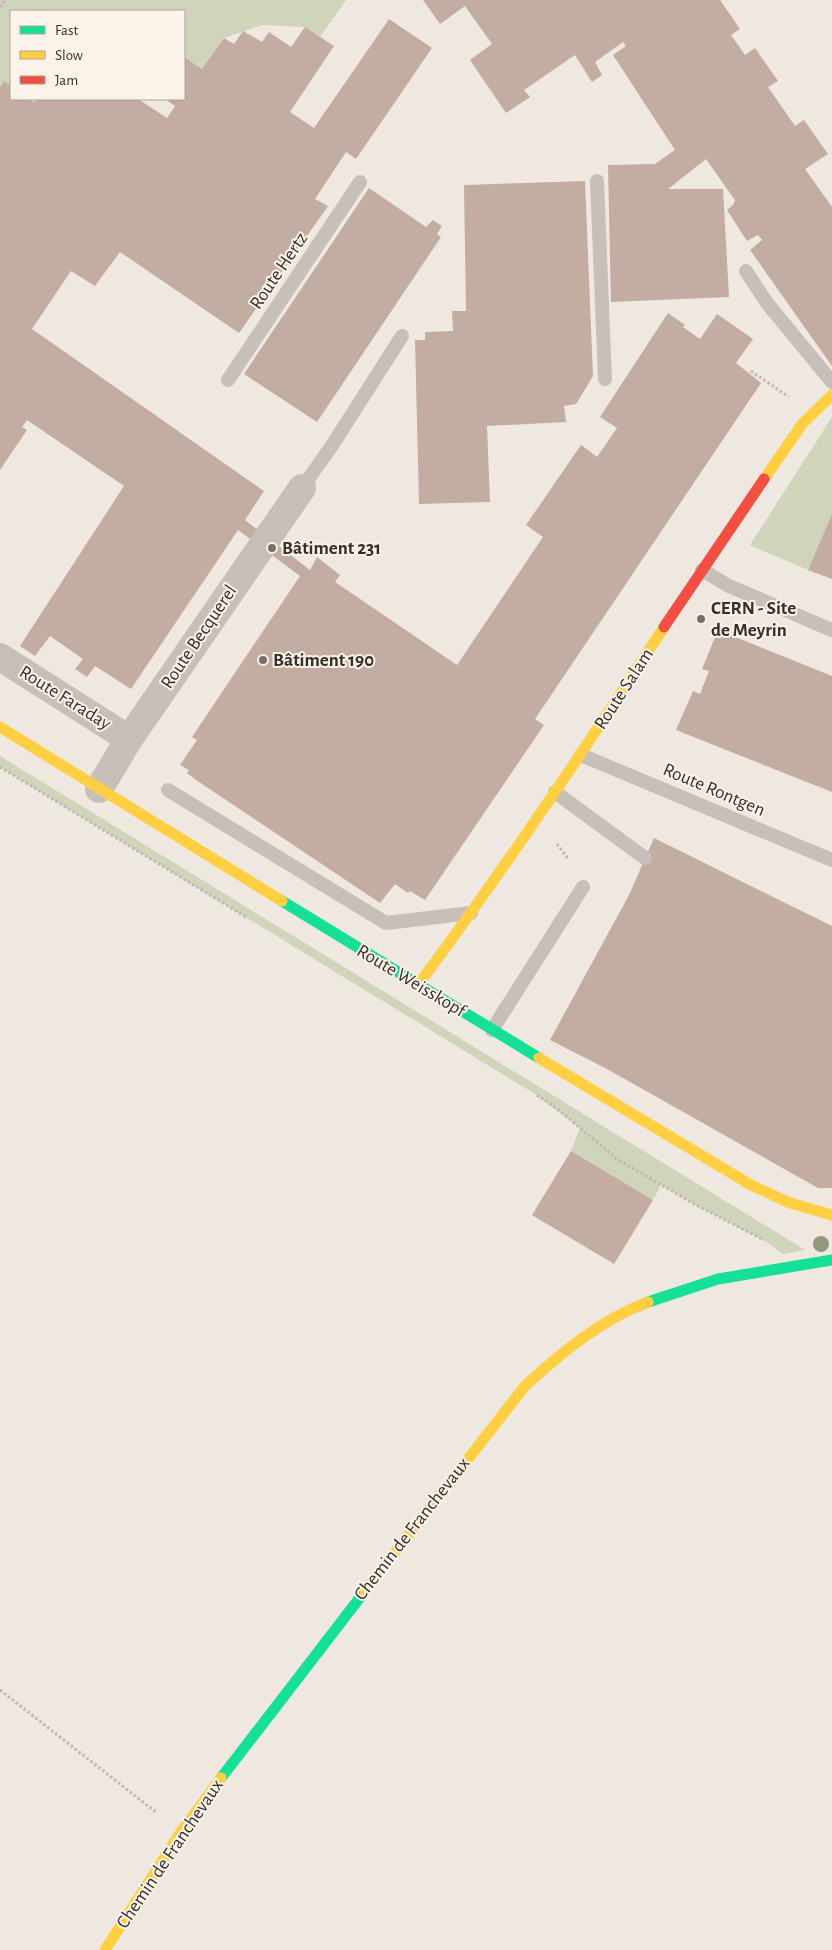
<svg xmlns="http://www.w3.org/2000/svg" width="832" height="1950" viewBox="0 0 832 1950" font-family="'Alegreya Sans',sans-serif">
  <rect width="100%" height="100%" fill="#eee8e1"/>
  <!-- green -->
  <path fill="#cfd4ba" d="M0,0H346L320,37L305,27L262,25L224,38L202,69L184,57V11H11V86L4,81L0,87Z
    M832,417V514L808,570L750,545Z
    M0,756L805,1250L783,1254L767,1242L694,1204L661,1185L653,1200L571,1151L580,1128L535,1094L0,767Z"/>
  <!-- building -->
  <path fill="#c3aca2" d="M423,0H720L740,29L731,35L745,55L755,48L778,81L768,87L795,126L804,120L828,154L805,169L832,207V366L750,250L762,240L758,235L747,241L727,210L733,205L735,200L706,159L668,189H723L729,297L611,302L608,165L655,164L675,150L613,55L626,46L623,42L595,62L602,75L592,82L575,55L524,90L530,97L506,113L470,60L492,44L465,6L440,24Z
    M389,19L432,48L356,159L346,152L315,199L328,206L239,333L120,252L95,286L71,271L32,329L264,491L245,520L310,570L317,557L340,575L335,582L457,665L543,537L526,525L581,445L597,457L617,428L600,417L668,313L685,325L683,327L700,339L717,314L753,339L736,363L761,383L535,719L544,725L425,900L410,891L408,893L395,884L380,903L199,782L187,773L189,770L180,765L197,740L192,737L300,576L238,530L131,689L95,666L87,677L75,669L83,659L50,636L35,656L20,646L124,486L27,420L22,427L27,430L0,470V87L4,81L11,86V99H29L34,102L37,99H138L167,118L175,106L165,99H184V57L202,69L224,38L234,44L243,31L262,42L269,32L291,47L305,27L334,46L290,112L314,128Z
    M585,181L593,376L576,404L564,406L566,422L487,426L490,502L419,504L415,340H425V332L453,331L452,311H466L464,185Z
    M369,188L426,227L433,220L442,226L437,234L441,237L317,422L244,374Z
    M832,514V579L808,570Z
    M718,630L832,676V792L676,730L693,691L700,694L709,671L702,669Z
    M654,838L832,926V1188H818L607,1069L550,1040L629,895Z
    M571,1151L653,1200L614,1264L532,1215Z"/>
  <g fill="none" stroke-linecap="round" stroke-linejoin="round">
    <!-- path -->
    <path stroke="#c0b8b2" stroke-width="3" stroke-dasharray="2.5 2.5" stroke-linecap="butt" d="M0,7L5,0
      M751,371L789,397
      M0,767L246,917
      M557,844L569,860
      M537,1095L560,1111L617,1159L694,1204L764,1240
      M0,1690L157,1813"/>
    <!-- lane -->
    <path stroke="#c7c0ba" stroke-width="14" d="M597,181L605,379
      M746,271L767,303L832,382
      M228,380L360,182
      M302,488L331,447L402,336
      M702,570L729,586L832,630
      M581,755L832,860
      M168,790L386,923L471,913
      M555,792L645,858
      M492,1030L583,887"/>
    <!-- street -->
    <path stroke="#c7c0ba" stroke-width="28" d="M0,657L129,739
      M99,789L129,739L302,488"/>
    <!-- fast -->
    <path stroke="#16e098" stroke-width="11" d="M282,901L539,1058
      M648,1302L718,1279L832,1260
      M221,1778L365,1591"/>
    <!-- slow -->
    <path stroke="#ffcf43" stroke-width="11" d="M764,479L803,423L832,395
      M0,727L282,901
      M418,985C505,869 585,749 664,627
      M539,1058L751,1185L790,1203L832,1215
      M365,1591L525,1386C561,1353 602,1319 648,1302
      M105,1950L181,1832L221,1778"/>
    <!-- jam -->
    <path stroke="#f24e42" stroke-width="11" d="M664,627L764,479"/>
  </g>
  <!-- trees -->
  <circle fill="#93997c" cx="821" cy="1244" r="8"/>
  <!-- markers -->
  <g fill="#786e69" stroke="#fbf2e9" stroke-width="2">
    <circle cx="272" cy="548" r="5"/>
    <circle cx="701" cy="619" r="5"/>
    <circle cx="263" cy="660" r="5"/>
  </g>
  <g text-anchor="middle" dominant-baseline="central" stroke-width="4" stroke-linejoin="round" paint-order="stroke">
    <!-- street labels -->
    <g font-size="19" fill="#382d28" stroke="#fbf2e9">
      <text transform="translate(279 271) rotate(-56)">Route Hertz</text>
      <text transform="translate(199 637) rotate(-56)">Route Becquerel</text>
      <text transform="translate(624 689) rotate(-57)">Route Salam</text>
      <text transform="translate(65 698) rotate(32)">Route Faraday</text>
      <text transform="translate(714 790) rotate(23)">Route Rontgen</text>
      <text transform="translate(411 981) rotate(31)">Route Weisskopf</text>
      <text transform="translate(412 1529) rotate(-52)">Chemin de Franchevaux</text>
      <text transform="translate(170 1854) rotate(-56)">Chemin de Franchevaux</text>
    </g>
    <!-- poi labels -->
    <g font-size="19" font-weight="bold" fill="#382d28" stroke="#fbf2e9" text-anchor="start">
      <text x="282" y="548">Bâtiment 231</text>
      <text x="711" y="608">CERN - Site<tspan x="711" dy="22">de Meyrin</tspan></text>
      <text x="273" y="660">Bâtiment 190</text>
    </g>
  </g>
  <!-- legend -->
  <rect x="10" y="10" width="175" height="90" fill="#fbf2e9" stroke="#ada39c"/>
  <rect x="20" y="26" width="25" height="8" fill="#16e098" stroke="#ada39c"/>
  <text x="55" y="35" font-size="15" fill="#382d28">Fast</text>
  <rect x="20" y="51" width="25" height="8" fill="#ffcf43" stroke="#ada39c"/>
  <text x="55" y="60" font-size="15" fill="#382d28">Slow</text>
  <rect x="20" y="76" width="25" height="8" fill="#f24e42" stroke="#ada39c"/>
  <text x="55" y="85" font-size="15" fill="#382d28">Jam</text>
</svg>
